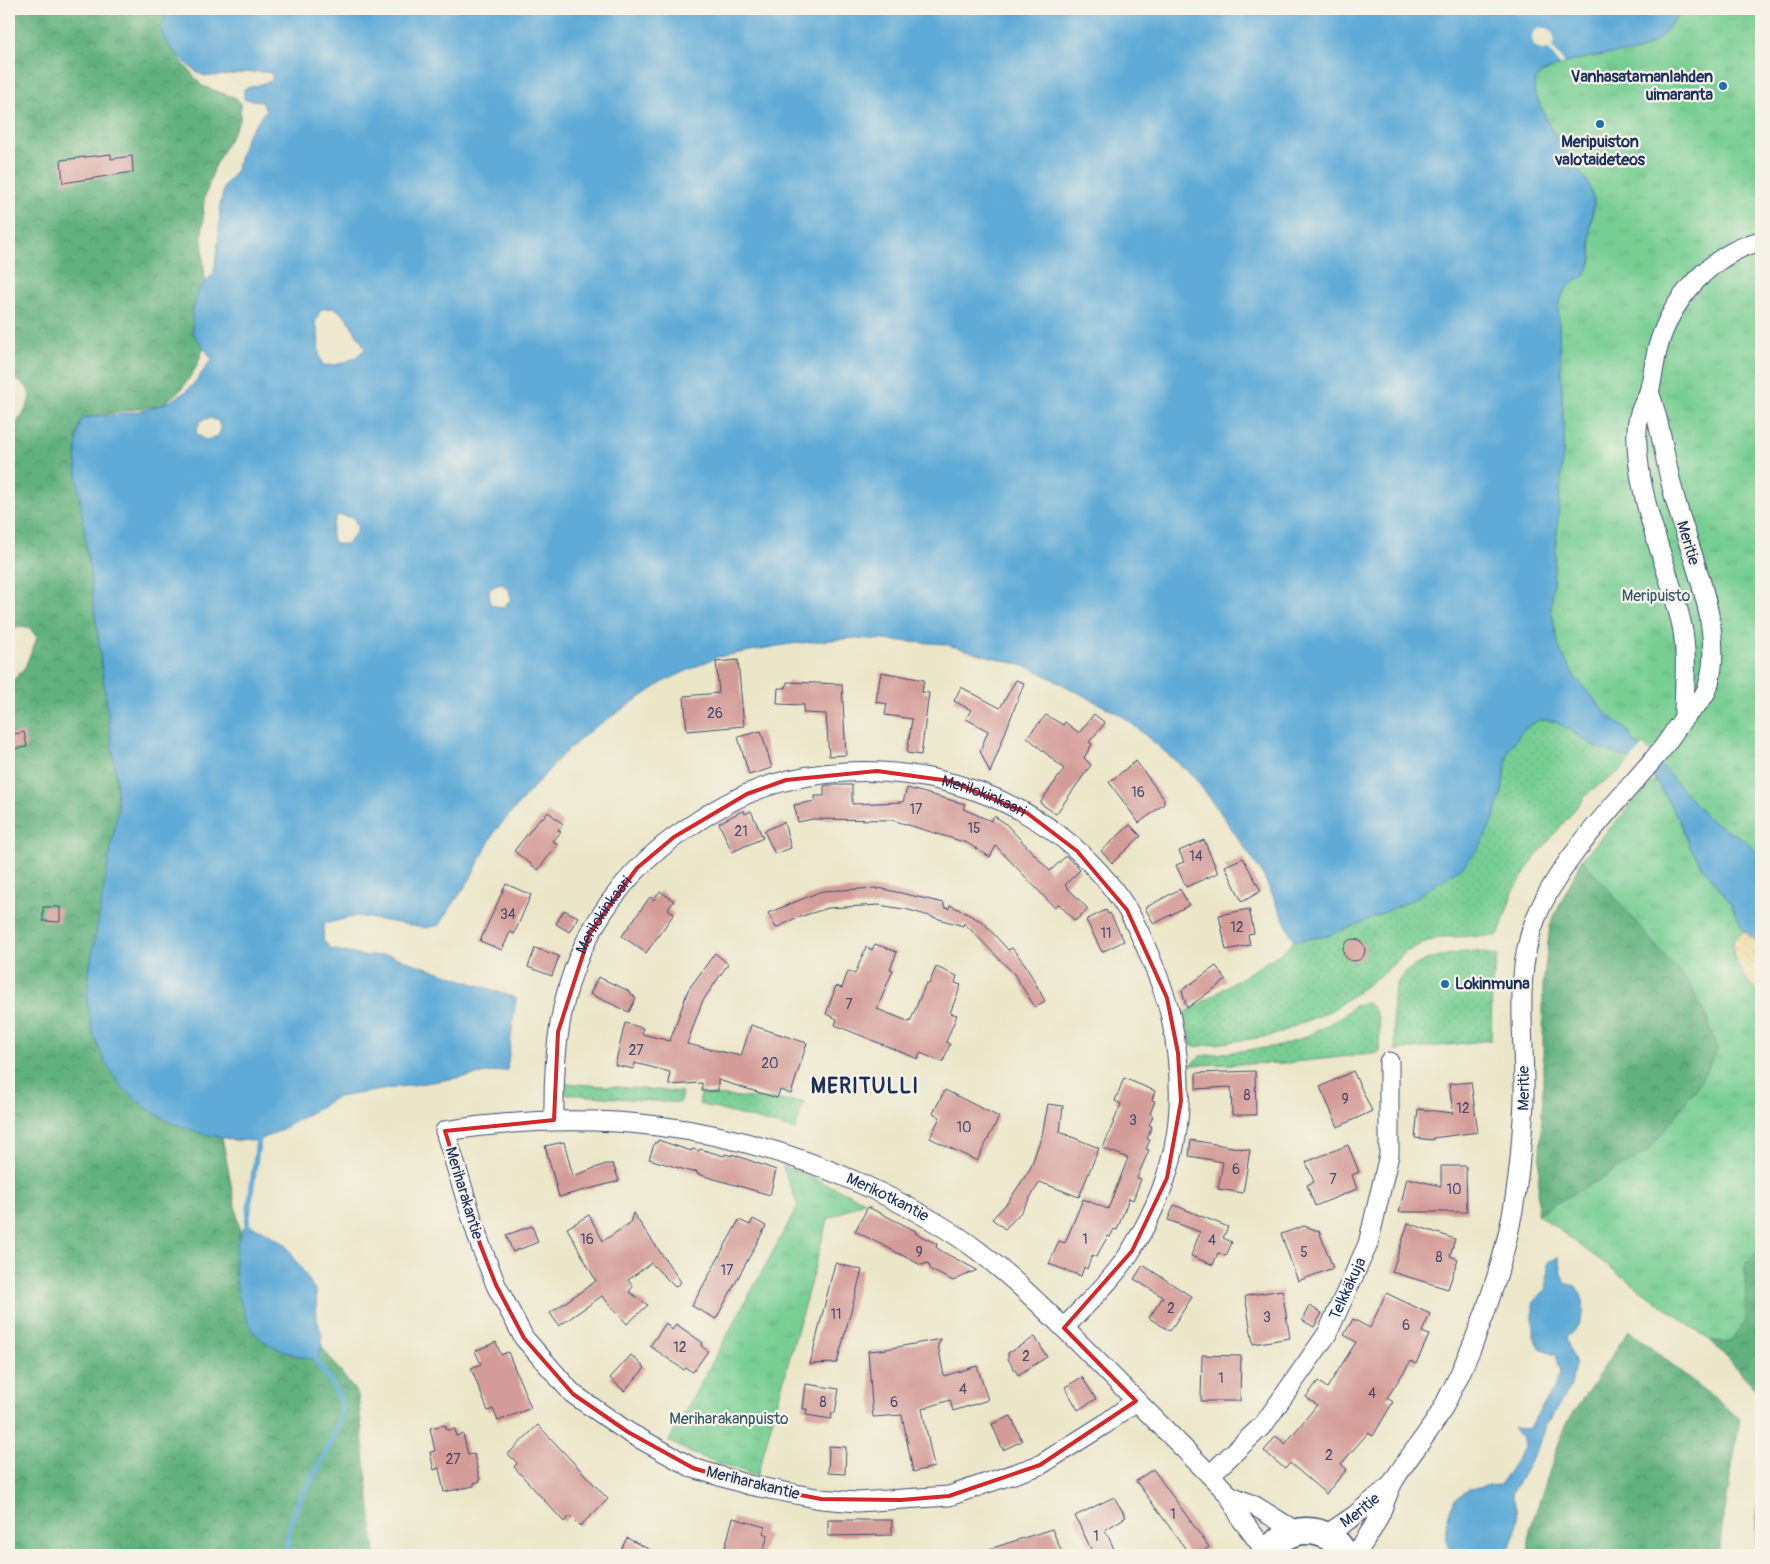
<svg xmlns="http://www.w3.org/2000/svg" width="1770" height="1564" viewBox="0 0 1770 1564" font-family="Pangolin,sans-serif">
  <defs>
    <pattern id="grass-dots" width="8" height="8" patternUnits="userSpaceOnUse" patternTransform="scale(1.25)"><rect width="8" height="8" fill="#77ce93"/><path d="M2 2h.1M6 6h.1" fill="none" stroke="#66b181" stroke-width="1.8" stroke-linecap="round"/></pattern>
    <pattern id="forest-crowns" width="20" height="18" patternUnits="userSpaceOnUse" patternTransform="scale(1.25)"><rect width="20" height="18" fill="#61b17d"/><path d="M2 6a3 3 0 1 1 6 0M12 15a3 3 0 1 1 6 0" fill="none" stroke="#4f906a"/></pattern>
    <pattern id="sand-dots" width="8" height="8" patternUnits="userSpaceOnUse" patternTransform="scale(1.25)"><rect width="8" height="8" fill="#eeda9e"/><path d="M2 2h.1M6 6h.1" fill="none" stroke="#ccbb8a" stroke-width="1.8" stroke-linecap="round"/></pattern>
    <pattern id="park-tufts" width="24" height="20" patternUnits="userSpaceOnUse" patternTransform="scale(1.25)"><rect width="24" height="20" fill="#77ce93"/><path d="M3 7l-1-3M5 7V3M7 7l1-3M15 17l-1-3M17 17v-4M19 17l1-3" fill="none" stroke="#66b181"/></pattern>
  </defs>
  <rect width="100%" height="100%" fill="#f7f3e8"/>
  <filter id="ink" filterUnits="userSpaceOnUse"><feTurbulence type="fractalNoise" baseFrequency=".02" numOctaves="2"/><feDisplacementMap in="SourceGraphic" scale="10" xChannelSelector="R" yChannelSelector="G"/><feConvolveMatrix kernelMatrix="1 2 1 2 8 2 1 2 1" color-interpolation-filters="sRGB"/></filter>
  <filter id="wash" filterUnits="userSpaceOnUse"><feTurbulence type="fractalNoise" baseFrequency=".0096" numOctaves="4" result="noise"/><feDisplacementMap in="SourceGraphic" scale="20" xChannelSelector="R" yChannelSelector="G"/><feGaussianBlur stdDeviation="1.12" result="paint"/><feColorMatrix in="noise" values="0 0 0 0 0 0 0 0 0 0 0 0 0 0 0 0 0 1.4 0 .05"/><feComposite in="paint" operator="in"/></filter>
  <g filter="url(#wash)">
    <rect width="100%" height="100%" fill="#ece6c9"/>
    <!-- grass -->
    <path fill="url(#grass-dots)" stroke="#497e78" d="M1538,720L1555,721L1596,747L1631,759L1620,771L1590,791L1533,860L1513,892L1498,936L1440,937L1423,943L1406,952L1386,971L1332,1010L1272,1036L1193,1047L1183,1014L1284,951L1294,941L1327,936L1412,900L1502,791L1508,751L1522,731Z
      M1475,951L1498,956L1492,983L1491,1040L1396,1051C1395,1032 1389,1007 1395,989C1404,958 1448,954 1475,951Z
      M1367,1003C1383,1010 1379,1037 1379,1053L1286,1063L1190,1065L1200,1056L1280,1046L1305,1037L1340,1018L1354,1006Z
      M564,1083L682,1092L680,1103L565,1094Z
      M701,1094L804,1102L795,1130L699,1104Z"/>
    <!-- forest -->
    <path fill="url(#forest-crowns)" stroke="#3e706e" d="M9,9H170L163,22L167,43L202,86L236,98L241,105L240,120L215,165L204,200L202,238L205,282L192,313L193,333L204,347L197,366L182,389L162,405L82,418L77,433V474L115,768L118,812L89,972L87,1001L93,1033L98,1046L169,1122L222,1137L240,1231L234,1277L245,1312L255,1333L294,1356L316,1360L322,1347L358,1395L375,1555H9V685L25,667L37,638L29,627H9V431C26,413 45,387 9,378Z
      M1582,859L1690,985L1707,1018L1717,1050L1698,1086L1648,1152L1537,1214L1543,1091V987L1550,925Z
      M1761,1247V1384L1758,1391L1710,1340L1729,1343L1746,1321L1745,1266Z
      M1629,1330L1740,1419L1721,1535L1720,1555H1528L1530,1529L1565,1425Z
      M1761,1489V1555H1756V1520Z"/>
    <!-- sand -->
    <path fill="url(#sand-dots)" stroke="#84847e" d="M1744,931L1761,944V997C1748,981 1728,962 1734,939Z"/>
    <!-- park -->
    <path fill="url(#park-tufts)" stroke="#497e78" d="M1683,9H1761V856L1745,840L1708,819L1663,767L1634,742L1628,731L1609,716L1574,676L1559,648L1551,609L1564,438L1558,308C1561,298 1564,289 1573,282C1577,279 1582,278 1585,274C1587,271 1590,267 1591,264C1594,255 1589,236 1590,226C1591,218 1595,208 1594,200C1588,172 1523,107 1536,79C1543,64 1598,55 1614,53C1623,52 1631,54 1640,50C1659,42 1670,25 1683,9Z
      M1655,779L1679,819L1690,847L1730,902L1744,931L1734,939C1728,962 1748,981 1761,997V1247L1745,1266L1746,1321L1729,1343L1710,1340L1537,1214L1648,1152L1698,1086L1717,1050L1707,1018L1690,985L1582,859Z
      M782,1165L865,1201L828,1219L757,1476L693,1454L669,1441L798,1206Z"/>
    <!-- water -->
    <path fill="#5faad7" stroke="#3d6c9a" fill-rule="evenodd" d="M180,9H1683L1659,39L1641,50L1631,53H1617L1590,57L1565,63L1542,73L1536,79L1534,91L1549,125L1569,158L1589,184L1594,202L1590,225L1591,263L1584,276L1573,282L1563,293L1558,308L1564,438L1551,609L1559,648L1574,676L1609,716L1628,731L1634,742L1663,767L1708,819L1745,840L1761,856V944L1744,931L1730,902L1701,865L1690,847L1679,819L1655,779L1631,759L1596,747L1555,721L1538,720L1522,731L1508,751L1502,791L1493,821L1478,850L1462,867L1412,900L1361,923L1327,936L1294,941L1262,873L1220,812L1193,776L1124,717L1032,668L944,644L853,638L790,644L717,657L665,681L591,730L562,755L495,831L470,879L439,925L427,928L357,916L324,924L323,940L331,949L362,956L389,955L516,998L507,1070L337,1097L277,1132L258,1141L234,1140L201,1133L169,1122L145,1107L122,1087L106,1065L93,1033L87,1001L89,972L118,809L116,775L77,474C76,454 75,437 82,418C117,414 155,414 185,392C195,384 204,370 212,359L193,333L192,313L199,289L214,273L219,236L220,204L225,185L235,173L247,135L266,110L261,101L244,99V89L272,81V73C249,69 228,77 206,76C198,75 187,64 181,58C164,41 148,22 180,9ZM335,308L347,318L365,348C356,360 338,367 323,365C315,352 322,337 315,323L321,309ZM210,418L218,421L221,430L217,437L205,440L196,433L200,421ZM338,515L354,518L358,530L347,544H335C329,533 332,524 338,515ZM500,583L509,589L511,599L502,608L490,604L489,590Z
      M247,1224L264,1231L285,1244L316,1291L317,1319L322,1336V1347L316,1360C299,1357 265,1347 254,1332C237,1309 225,1246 247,1224Z
      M1559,1257L1564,1283L1576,1286C1588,1310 1586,1320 1566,1338L1575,1364L1571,1386L1545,1427L1538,1447L1512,1493C1520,1520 1519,1530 1505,1555H1449C1449,1546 1445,1537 1446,1528C1450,1491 1469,1486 1500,1485L1524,1448L1523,1440L1513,1428L1528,1429L1556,1386L1561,1373L1556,1354L1541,1349L1533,1335V1303L1547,1288L1548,1262Z"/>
    <!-- pier -->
    <path fill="#ece6c9" d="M1539,28H1548L1553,34L1555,41L1552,47L1565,63L1560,65L1548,49L1541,50L1535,47L1532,40L1533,32Z
      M1643,746L1663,763L1651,778L1630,761Z"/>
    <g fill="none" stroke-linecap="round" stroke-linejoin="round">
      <!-- stream -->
      <path stroke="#5faad7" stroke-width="5.5" d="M249,1229L247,1224L258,1141
        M288,1555C280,1514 323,1470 335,1432C337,1426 341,1419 342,1413C343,1393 322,1372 314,1355"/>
    </g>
    <g id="blocks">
      <!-- building -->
      <path fill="#d49c99" d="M111,154V159L132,156L133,172L63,183L61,160Z
        M738,660L744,726L687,731L684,696L719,693L716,662Z
        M881,672L924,680L922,692L929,693L921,755L907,753L912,719L885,715L887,704L876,702Z
        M1016,680L1024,683L990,773L980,751L988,731L966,719L971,710L954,701L961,687L1000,708Z
        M787,682L842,684L846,755L829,756L826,714L803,713L804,705L777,704L778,688H786Z
        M1094,714L1105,723L1089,742L1092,744L1084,758L1091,765L1056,814L1040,803L1064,769L1027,737L1046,715L1063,725L1065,722L1079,733Z
        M761,731L772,768L749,775L738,737Z
        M24,732L27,747L12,749L10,735Z
        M1136,761L1164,799V804L1139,823L1109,782Z
        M828,785H852V804L903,802L907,788L965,804L963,809L991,821L994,816L1005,823L1050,871L1066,856L1080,870L1065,885L1088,909L1075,921L1059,904L1054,907L996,846L990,857L967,843L892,820L813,819L798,822L794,805L815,801V796H824V786Z
        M744,810L745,814L751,811L763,838L732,852L719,823Z
        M548,812L563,824L558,830L561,832L553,841L557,845L538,870L514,851L541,817L543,818Z
        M784,822L791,848L775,854L764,831Z
        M1130,825L1141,836L1112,863L1101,851Z
        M1204,840L1218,873L1186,887L1176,865L1184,862L1179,851Z
        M1243,858L1261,891L1242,902L1225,866Z
        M506,884L531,895L514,934L510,932L502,950L480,941Z
        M877,888V890L879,888L944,903V907L949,909L950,905L983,922L1008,950L1012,948L1025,964L1045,1001L1035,1007L1014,974L964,923L963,926L909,910L879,905L828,908L796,918L776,928L768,913L822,891Z
        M1180,889L1189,905L1154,924L1145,908Z
        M660,891L674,901L668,909L674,914L646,953L622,936L650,897L654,900Z
        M43,907H60V922L43,921Z
        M1249,909L1254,933L1248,934L1250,945L1226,950L1219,915Z
        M564,910L578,917L569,932L556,924Z
        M1106,910L1108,914L1110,913L1124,941L1102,952L1086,920Z
        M1343 950a11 11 0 1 1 22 0a11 11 0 1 1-22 0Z
        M875,944L897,952L890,969L893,970L877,1009L910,1022L926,983L929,984L936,967L957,976L955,983L961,985L950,1013L957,1015L946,1042L950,1044L943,1062L920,1053L918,1059L835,1025L837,1019L826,1014L836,986L842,988L848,971L855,974L866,947L872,950Z
        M535,948L559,956L552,976L528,967Z
        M715,953L728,964L702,1002L687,1044L741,1056L751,1025L807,1043L791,1094L780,1090L777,1098L718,1080V1091H702V1083L669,1085L670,1072L635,1063L634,1069L615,1065L625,1023L643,1028L642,1034L670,1041L688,990Z
        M1216,966L1226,980L1187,1008L1182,990Z
        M598,977L627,990L636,998L629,1012L590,994Z
        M1255,1071L1256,1115H1232L1231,1087L1196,1089V1073Z
        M1353,1071L1372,1111L1338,1127L1320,1087Z
        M1124,1078L1155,1091L1152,1100L1155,1101L1150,1114L1153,1116L1149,1125L1152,1126L1147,1139L1150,1140L1146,1149L1149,1150L1137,1178L1141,1179L1133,1200L1129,1198L1117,1230L1114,1229L1110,1237L1108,1236L1096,1257L1092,1255L1087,1269L1084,1267L1081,1276L1049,1264L1059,1241L1065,1243L1083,1199L1108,1209L1128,1158L1103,1148L1121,1104L1115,1101Z
        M1471,1082L1478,1132L1433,1138V1140L1415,1138L1418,1109L1453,1113L1449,1084Z
        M945,1090L999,1117L977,1161L930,1138L940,1117L933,1113Z
        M1048,1104L1063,1106L1060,1132L1099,1148L1079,1197L1040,1182L1021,1212L1005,1229L992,1219L1008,1202L1030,1169L1042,1135Z
        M658,1140L691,1151L692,1149L699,1151L700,1149L724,1156L725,1154L732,1156V1154L776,1170L770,1195L697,1174V1171L692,1172L649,1159L655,1142L657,1143Z
        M1191,1140L1250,1150L1243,1193L1218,1189L1223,1162L1189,1156Z
        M564,1142L573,1176L606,1164H613L619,1181L559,1197L545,1146Z
        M1348,1145L1359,1172L1352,1175L1357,1189L1315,1206L1307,1185L1314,1182L1306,1162Z
        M1441,1166H1466L1467,1212H1399L1407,1178L1441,1186Z
        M1174,1205L1228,1227L1223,1238L1232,1242L1226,1256L1218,1253L1213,1265L1191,1256L1200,1232L1168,1220Z
        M868,1207L916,1231L915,1233L937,1244L936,1247L943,1252L977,1270L953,1281L931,1270L928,1263L921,1265L855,1231Z
        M633,1213L681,1282L675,1287L651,1263L628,1280L633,1286L629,1292L648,1305L627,1324L602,1296L559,1326L550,1313L596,1281L567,1228L589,1215L603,1241L630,1223Z
        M753,1219L766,1226L716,1319L692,1306L739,1220L750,1225Z
        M1408,1223L1455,1239L1450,1256L1458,1259L1448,1289L1392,1272Z
        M532,1226L538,1242L513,1252L506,1235Z
        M1304,1226L1319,1231L1333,1268L1298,1281L1281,1234Z
        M835,1263L862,1270L837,1363L810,1364Z
        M1143,1265L1192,1297L1170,1331L1149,1318L1163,1297L1134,1279Z
        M1282,1290L1290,1338L1253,1344L1245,1296Z
        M1386,1293L1430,1314L1422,1332L1429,1335L1416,1364L1411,1361L1387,1398L1393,1402L1373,1436L1368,1433L1341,1464L1347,1469L1326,1494L1290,1463L1285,1469L1264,1451L1276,1436L1285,1444L1317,1405L1306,1397L1318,1381L1327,1388L1356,1342L1344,1335L1353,1319L1370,1328Z
        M1309,1306L1322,1313L1314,1327L1302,1320Z
        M666,1323L672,1330L676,1324L703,1343L701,1346L708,1351L693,1372L686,1368L684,1370L650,1346Z
        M1035,1337L1047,1357L1018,1375L1008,1359V1353Z
        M941,1339L938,1345L944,1376L977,1366L988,1400L953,1411L950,1400L922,1409L934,1467L913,1472L902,1415L873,1417L868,1351L881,1350Z
        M496,1342L501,1355L508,1352L531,1408L498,1421L493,1409L488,1411L471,1368L481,1364L475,1351Z
        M631,1355L645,1368L624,1391L610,1378Z
        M1202,1355L1241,1356L1240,1401H1201Z
        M1082,1377L1096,1399L1078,1410L1065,1387Z
        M806,1384L839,1389L835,1413H832L831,1419L806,1415L807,1409H803Z
        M1011,1416L1022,1441L1003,1450L992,1424Z
        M445,1425L447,1430L455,1429L456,1436L463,1434L468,1455L474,1454L480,1481L474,1483V1486L444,1492L439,1468L434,1470L430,1452L435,1451L430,1428Z
        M538,1425L608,1499L580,1526L570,1516L564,1522L514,1467L517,1463L508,1454Z
        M829,1446L846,1447L845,1474L828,1473Z
        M1153,1469L1209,1547L1198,1555H1190L1136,1481Z
        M1114,1497L1126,1517L1105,1530L1117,1555H1094L1075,1516Z
        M733,1518L765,1527L763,1533L768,1535L762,1555H723Z
        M828,1520H892V1535L828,1536Z
        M1052,1529L1063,1555H980V1552Z
        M627,1538L660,1555H618Z"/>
    </g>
  </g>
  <g filter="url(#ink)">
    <use href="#blocks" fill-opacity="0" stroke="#3a4a6e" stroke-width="1"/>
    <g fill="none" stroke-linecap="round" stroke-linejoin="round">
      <defs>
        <g id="street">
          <path d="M1684,717C1684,687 1688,656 1682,626C1670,572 1646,521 1639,466C1637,451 1635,427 1640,413C1642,406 1647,399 1649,392C1653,378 1654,362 1658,347C1671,299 1712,253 1761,241"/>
          <path id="s1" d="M554,1120C553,1055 559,988 592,930C616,888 649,853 689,827C719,806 753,788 789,780C915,751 1056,797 1127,909C1137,926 1145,944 1152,962C1160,981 1167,998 1171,1018C1189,1105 1179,1172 1132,1249C1115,1278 1087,1303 1064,1328"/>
          <path id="s2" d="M1136,1401L1105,1424L1040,1465L949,1496L857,1502L821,1499L749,1485L693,1468L628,1432L573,1394L524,1338L496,1285L480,1244L445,1131C593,1108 729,1123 866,1186C904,1204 943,1224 977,1250C1019,1282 1057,1321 1094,1358C1133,1397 1171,1436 1210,1475L1229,1495L1242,1520L1268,1554"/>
          <path id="s3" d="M1210,1475L1264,1424L1327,1334L1368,1244L1389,1155V1062"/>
          <path d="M1229,1495L1255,1506L1297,1532"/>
          <path id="s4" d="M1326,1535L1354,1516L1390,1486"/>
          <path id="s5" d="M1355,1555C1363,1543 1372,1531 1378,1518C1384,1506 1387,1493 1393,1482C1408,1456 1429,1434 1443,1408C1485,1328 1515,1237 1521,1146C1522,1130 1524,1112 1524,1095C1525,1037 1513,974 1536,918C1559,860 1617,803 1657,755C1667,744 1674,731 1683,719C1694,705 1704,702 1709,683C1725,624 1687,549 1673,491C1664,458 1661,423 1649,392"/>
        </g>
        <path id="secondary" d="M1267,1555C1283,1524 1329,1522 1345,1555"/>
      </defs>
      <!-- street casing -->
      <use href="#street" stroke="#3a4a6e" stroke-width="21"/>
      <!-- secondary casing -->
      <use href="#secondary" stroke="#3a4a6e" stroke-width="29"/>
      <!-- street -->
      <use href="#street" stroke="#fff" stroke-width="19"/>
      <!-- secondary -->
      <use href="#secondary" stroke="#fff" stroke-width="26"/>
    </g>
  </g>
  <!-- marked area -->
  <path fill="none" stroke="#d62828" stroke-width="4" stroke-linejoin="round" d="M877,771L950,781L1027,813L1077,851L1127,910L1167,998L1178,1053L1181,1101L1167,1178L1132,1251L1064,1328L1136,1401L1040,1465L949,1496L901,1500L821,1499L749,1485L693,1468L628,1432L573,1394L524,1338L496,1285L480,1244L445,1131L554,1120L558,1032L590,933L637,868L674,837L747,794L786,780Z"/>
  <!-- markers -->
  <g fill="#1f6fb2" stroke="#f7f3e8" stroke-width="2">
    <circle cx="1723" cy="86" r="5"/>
    <circle cx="1600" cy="124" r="5"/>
    <circle cx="1445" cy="984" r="5"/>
  </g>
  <g text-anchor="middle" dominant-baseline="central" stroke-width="4.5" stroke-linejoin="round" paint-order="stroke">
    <!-- number labels -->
    <g font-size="14" fill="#494a6d">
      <text x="715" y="713">26</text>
      <text x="1138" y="792">16</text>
      <text x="916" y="809">17</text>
      <text x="974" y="828">15</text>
      <text x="741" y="831">21</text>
      <text x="1196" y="856">14</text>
      <text x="508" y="914">34</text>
      <text x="1237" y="927">12</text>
      <text x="1106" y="933">11</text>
      <text x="849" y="1004">7</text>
      <text x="636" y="1050">27</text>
      <text x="770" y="1063">20</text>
      <text x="1247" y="1095">8</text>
      <text x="1345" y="1099">9</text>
      <text x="1463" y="1108">12</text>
      <text x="1133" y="1120">3</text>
      <text x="964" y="1127">10</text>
      <text x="1236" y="1169">6</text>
      <text x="1333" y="1179">7</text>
      <text x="1454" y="1189">10</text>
      <text x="587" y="1239">16</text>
      <text x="1085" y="1239">1</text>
      <text x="1212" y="1240">4</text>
      <text x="919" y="1252">9</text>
      <text x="1304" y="1252">5</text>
      <text x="1439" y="1257">8</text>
      <text x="727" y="1270">17</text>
      <text x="1171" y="1308">2</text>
      <text x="836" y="1314">11</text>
      <text x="1267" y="1317">3</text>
      <text x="1406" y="1325">6</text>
      <text x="680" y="1347">12</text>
      <text x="1026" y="1356">2</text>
      <text x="1221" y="1378">1</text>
      <text x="963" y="1389">4</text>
      <text x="1372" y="1393">4</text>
      <text x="823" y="1402">8</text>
      <text x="894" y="1402">6</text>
      <text x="1329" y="1455">2</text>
      <text x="453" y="1459">27</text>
      <text x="1173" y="1514">1</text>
      <text x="1096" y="1536">1</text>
    </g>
    <!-- poi labels -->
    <g font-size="16" font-weight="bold" fill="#1b2f5e" stroke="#f7f3e8" text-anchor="end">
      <text x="1713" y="77">Vanhasatamanlahden<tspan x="1713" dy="18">uimaranta</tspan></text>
      <text x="1600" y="142" text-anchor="middle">Meripuiston<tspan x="1600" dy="18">valotaideteos</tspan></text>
      <text x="1455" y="984" text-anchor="start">Lokinmuna</text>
    </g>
    <!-- street labels -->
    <g font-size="16" fill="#1b2f5e" stroke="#f7f3e8">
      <text transform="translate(1688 543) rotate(73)">Meritie</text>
      <text stroke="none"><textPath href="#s1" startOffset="649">Merilokinkaari</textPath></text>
      <text stroke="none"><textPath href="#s1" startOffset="215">Merilokinkaari</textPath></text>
      <text stroke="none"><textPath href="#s5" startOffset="505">Meritie</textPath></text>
      <text transform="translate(464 1193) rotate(73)">Meriharakantie</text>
      <text stroke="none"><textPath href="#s2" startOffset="1365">Merikotkantie</textPath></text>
      <text stroke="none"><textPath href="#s3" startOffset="234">Telkkäkuja</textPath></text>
      <text transform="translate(753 1483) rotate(14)">Meriharakantie</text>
      <text stroke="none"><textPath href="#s4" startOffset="42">Meritie</textPath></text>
    </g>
    <!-- park labels -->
    <g font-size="16" fill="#32576b" stroke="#f7f3e8">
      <text x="1656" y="596">Meripuisto</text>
      <text x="729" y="1419">Meriharakanpuisto</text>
    </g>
    <!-- district labels -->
    <g font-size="21" font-weight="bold" letter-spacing="1" fill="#1b2f5e" stroke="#f7f3e8">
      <text x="865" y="1086">MERITULLI</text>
    </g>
  </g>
  <!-- margin -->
  <rect width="1770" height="1564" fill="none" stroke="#f7f3e8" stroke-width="30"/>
</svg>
